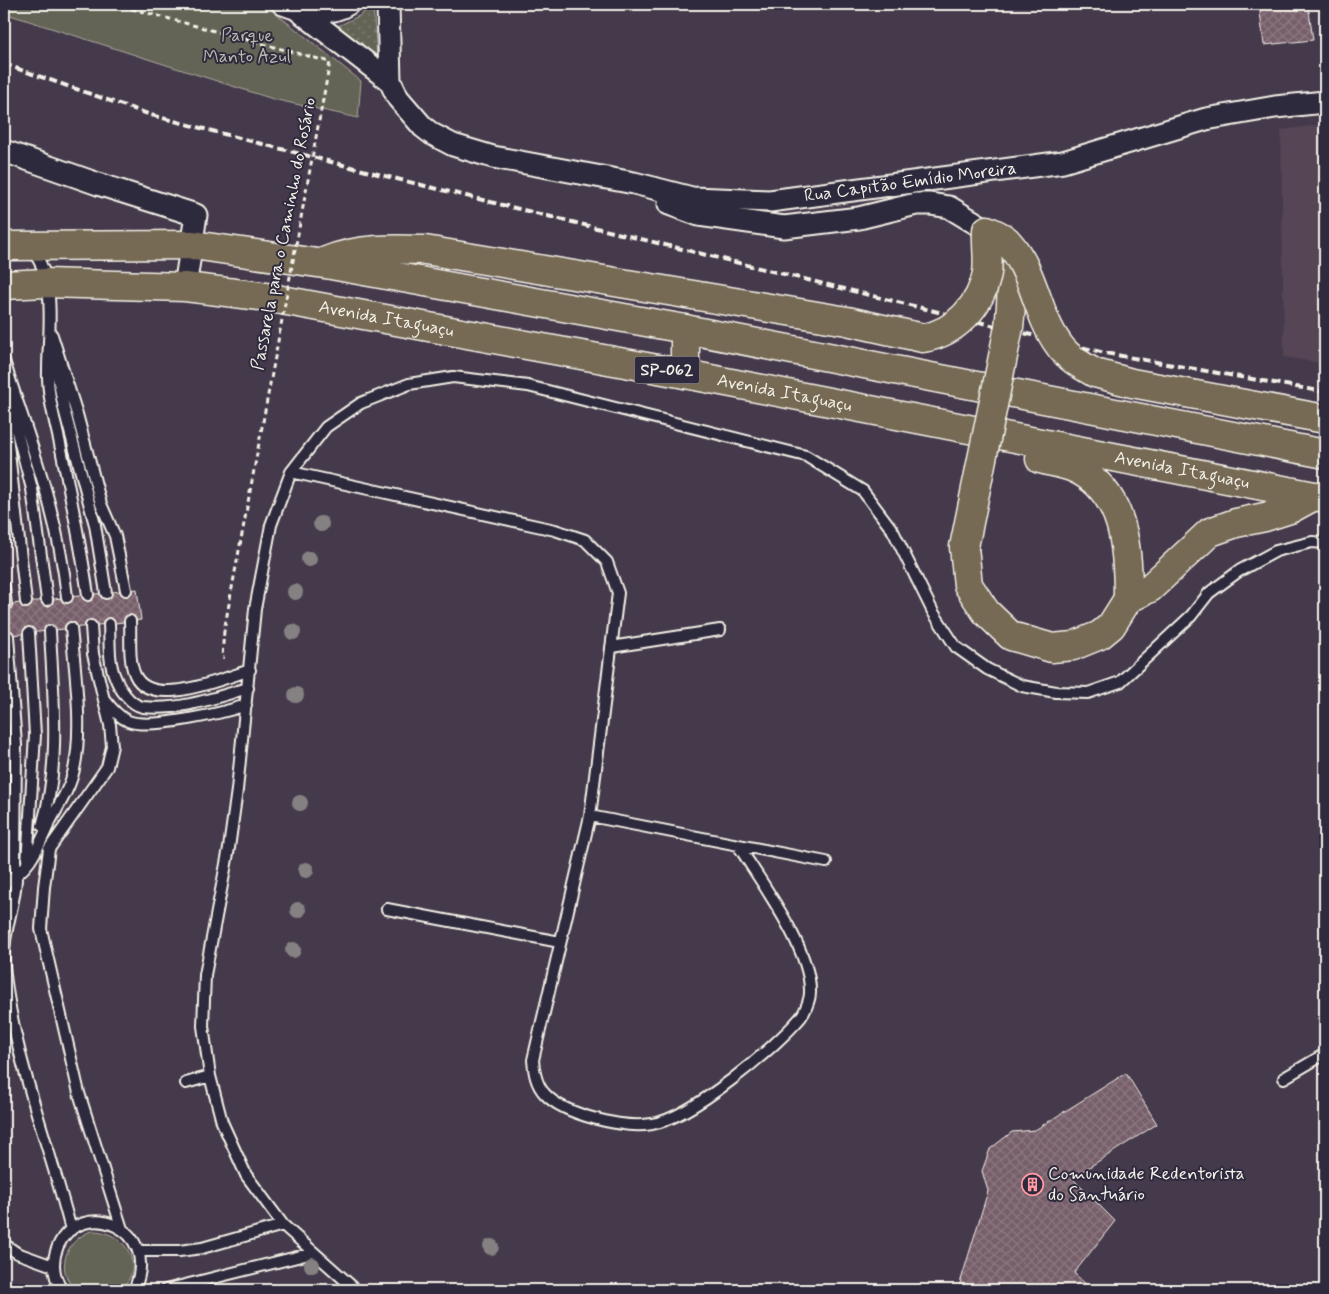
<svg xmlns="http://www.w3.org/2000/svg" width="1329" height="1294" viewBox="0 0 1329 1294" font-family="Mynerve,sans-serif">
  <defs>
    <pattern id="grass-dots" width="8" height="8" patternUnits="userSpaceOnUse" patternTransform="scale(1.25)"><rect width="8" height="8" fill="#636456"/><path d="M2 2h.1M6 6h.1" fill="none" stroke="#7a7b6e" stroke-width="1.8" stroke-linecap="round"/></pattern>
    <pattern id="building-cross-hatch" width="8" height="8" patternUnits="userSpaceOnUse" patternTransform="scale(1.25)"><rect width="8" height="8" fill="#775f6b"/><path d="M0 0l8 8M0 8l8-8" fill="none" stroke="#8b7680"/></pattern>
  </defs>
  <rect width="100%" height="100%" fill="#453a4b"/>
  <filter id="ink" filterUnits="userSpaceOnUse"><feTurbulence type="fractalNoise" baseFrequency=".02" numOctaves="2"/><feDisplacementMap in="SourceGraphic" scale="10" xChannelSelector="R" yChannelSelector="G"/><feConvolveMatrix kernelMatrix="1 2 1 2 8 2 1 2 1" color-interpolation-filters="sRGB"/></filter>
  <g filter="url(#ink)">
    <!-- built -->
    <path fill="#544555" d="M1325,124V364L1284,357L1281,130Z"/>
    <!-- grass -->
    <path fill="url(#grass-dots)" stroke="#acaa9f" d="M373,5L377,57L338,26L359,16Z"/>
    <!-- park -->
    <path fill="#636456" stroke="#acaa9f" d="M4,4H264L361,81L358,118L273,99L4,13Z
      M91,1231C124,1230 148,1266 120,1290H75C55,1269 65,1241 91,1231Z"/>
    <!-- building -->
    <path fill="url(#building-cross-hatch)" stroke="#f4f1e8" d="M1259,4H1308L1313,40L1264,45Z
      M137,589L141,620L4,636V605Z
      M1126,1073L1157,1124L1072,1178L1115,1221L1074,1273L1092,1290H958L988,1191L982,1171L990,1149L1012,1132L1035,1130Z"/>
    <g fill="none" stroke-linecap="round" stroke-linejoin="round">
      <defs>
        <path id="service" d="M31,249C58,280 48,332 48,370C47,396 56,424 61,449C71,498 81,546 88,595
          M52,335L77,414L101,504L115,536L126,590
          M54,356L64,409L95,525L106,593
          M4,361C30,442 58,512 67,597
          M4,382L32,489L47,600
          M4,409L26,602
          M291,472L555,530L585,540L607,562L618,593L590,816L533,1060C534,1072 536,1085 545,1094C564,1115 625,1129 652,1124C691,1118 775,1048 801,1017C805,1012 810,999 810,993C812,950 760,881 738,845
          M4,587L6,605
          M130,621C131,637 128,660 135,675C151,710 224,678 250,670
          M109,624C110,641 108,661 115,677C119,688 130,705 143,707C179,711 214,698 248,688
          M91,626L93,654L110,725L112,746L107,767L49,849L44,887L41,929L79,1093L122,1229
          M8,636L16,745L15,861C21,893 1,931 4,966C13,1056 49,1143 71,1230
          M611,647L720,630
          M105,700C111,708 119,717 128,721C150,730 223,713 246,705
          M590,816L826,862
          M4,825L6,845L13,863
          M42,826C61,764 53,695 50,631
          M27,864L35,735L29,633
          M4,883C29,870 36,852 47,828C54,812 66,796 71,780C85,740 75,671 71,628
          M387,909L560,942
          M1284,1078L1325,1054
          M186,1083L210,1076
          M4,1244L17,1253L53,1266
          M138,1251H179L202,1248L283,1225
          M62,1290C53,1276 51,1262 58,1246C80,1197 163,1226 134,1290
          M165,1290L313,1253
          M356,1290L283,1225L246,1175L222,1122L210,1076L203,1026L205,975L229,848L237,790L255,609L271,525L291,472L326,427L361,403L409,384L453,377L528,386L806,456L863,491L893,531L933,612L956,647L987,669L1022,686L1056,692L1088,693L1120,682L1191,616L1209,593L1239,571L1276,551L1312,542L1325,543"/>
        <g id="minor">
          <path d="M283,4C303,12 329,16 348,4"/>
          <path id="s1" d="M388,4L390,81L398,98L423,127L432,134L453,145L493,157L634,183L692,198L770,201L1063,162L1206,119L1275,107L1325,102"/>
          <path d="M298,10L390,81"/>
          <path d="M4,151L98,184L196,215L185,287"/>
          <path d="M669,204L699,215L784,227L859,218L916,204H930L949,207L987,230"/>
        </g>
        <g id="primary">
          <path d="M993,237C1015,264 1013,293 1009,327"/>
          <path d="M4,246L193,245L331,265L685,329L1325,454"/>
          <path d="M326,261C358,248 391,249 425,250L847,321L923,338"/>
          <path id="s2" d="M4,285L46,283L185,287L260,296L685,374L1325,498"/>
          <path d="M685,329V374"/>
          <path d="M1095,373L1132,383L1325,419"/>
          <path d="M1040,459C1051,462 1064,464 1074,468C1126,491 1128,551 1128,599"/>
          <path d="M964,547L968,585L986,612L1011,636L1052,648L1073,646L1100,635L1111,626L1128,599L1150,588L1210,532L1236,523L1265,517L1290,509L1314,496"/>
        </g>
      </defs>
      <!-- service casing -->
      <use href="#service" stroke="#f4f1e8" stroke-width="14"/>
      <!-- minor casing -->
      <use href="#minor" stroke="#f4f1e8" stroke-width="25"/>
      <!-- primary casing -->
      <use href="#primary" stroke="#f4f1e8" stroke-width="31"/>
      <!-- path -->
      <path stroke="#f4f1e8" stroke-width="3" stroke-dasharray="5 4" stroke-linecap="butt" d="M224,631L222,657L224,658"/>
      <!-- service -->
      <use href="#service" stroke="#2f2a3d" stroke-width="10"/>
      <!-- minor -->
      <use href="#minor" stroke="#2f2a3d" stroke-width="21"/>
      <!-- primary -->
      <use href="#primary" stroke="#766a54" stroke-width="28"/>
      <!-- rail -->
      <path stroke="#f4f1e8" stroke-width="4" stroke-dasharray="8 4" stroke-linecap="butt" d="M4,64L151,115L393,178L1105,353L1325,392"/>
      <defs>
        <path id="primary-bridge" d="M923,338C955,333 981,306 987,273C989,259 986,244 987,230C993,233 1002,236 1007,241C1035,271 1036,314 1059,345C1068,358 1082,366 1095,373
          M964,547L1009,327"/>
      </defs>
      <!-- primary-bridge casing -->
      <use href="#primary-bridge" stroke="#f4f1e8" stroke-width="31" stroke-linecap="butt"/>
      <!-- path-bridge -->
      <path stroke="#f4f1e8" stroke-width="3" stroke-dasharray="5 4" stroke-linecap="butt" d="M114,4L330,62L224,631"/>
      <!-- primary-bridge -->
      <use href="#primary-bridge" stroke="#766a54" stroke-width="28"/>
    </g>
    <!-- trees -->
    <g fill="#858081">
      <circle cx="321" cy="524" r="8"/>
      <circle cx="309" cy="559" r="8"/>
      <circle cx="295" cy="592" r="8"/>
      <circle cx="293" cy="632" r="8"/>
      <circle cx="296" cy="695" r="8"/>
      <circle cx="300" cy="803" r="8"/>
      <circle cx="306" cy="870" r="8"/>
      <circle cx="298" cy="910" r="8"/>
      <circle cx="293" cy="950" r="8"/>
      <circle cx="491" cy="1247" r="8"/>
      <circle cx="312" cy="1265" r="8"/>
    </g>
  </g>
  <!-- icons -->
  <defs>
    <symbol id="building-ring" viewBox="-11 -11 22 22"><circle r="9.5" fill="#2f2a3d" stroke="#ff9aa2" stroke-width="1.5"/><path d="M-4-6H4V6H1V3H-1V6H-4ZM-2.5-4.3h1.7v1.8h-1.7ZM.8-4.3h1.7v1.8H.8ZM-2.5-1h1.7V.8h-1.7ZM.8-1h1.7V.8H.8Z" fill="#ff9aa2"/></symbol>
  </defs>
  <g fill-rule="evenodd">
    <use href="#building-ring" x="1020" y="1172" width="25" height="25"/>
  </g>
  <g text-anchor="middle" dominant-baseline="central" stroke-width="4" stroke-linejoin="round" paint-order="stroke">
    <!-- shield labels -->
    <rect fill="#2f2a3d" stroke="#b9b5b5" stroke-width="1" x="634.5" y="356.5" width="65" height="27" rx="4"/>
    <g font-size="16" font-weight="bold" fill="#f4f1e8">
      <text x="667" y="370">SP-062</text>
    </g>
    <!-- park labels -->
    <g font-size="18" fill="#bab9ae" stroke="#2f2a3d">
      <text x="247" y="36">Parque<tspan x="247" dy="21">Manto Azul</tspan></text>
    </g>
    <!-- street labels -->
    <g font-size="18" fill="#f4f1e8" stroke="#2f2a3d">
      <text stroke="none"><textPath href="#s1" startOffset="634">Rua Capitão Emídio Moreira</textPath></text>
      <text transform="translate(284 234) rotate(-79)">Passarela para o Caminho do Rosário</text>
      <text stroke="none"><textPath href="#s2" startOffset="385">Avenida Itaguaçu</textPath></text>
      <text stroke="none"><textPath href="#s2" startOffset="790">Avenida Itaguaçu</textPath></text>
      <text stroke="none"><textPath href="#s2" startOffset="1195">Avenida Itaguaçu</textPath></text>
    </g>
    <!-- poi labels -->
    <g font-size="18" fill="#f4f1e8" stroke="#2f2a3d" text-anchor="start">
      <text x="1048" y="1174">Comunidade Redentorista<tspan x="1048" dy="21">do Santuário</tspan></text>
    </g>
  </g>
  <!-- margin -->
  <rect width="1329" height="1294" fill="none" stroke="#2f2a3d" stroke-width="20"/>
  <rect x="10" y="10" width="1309" height="1274" fill="none" stroke="#f4f1e8" stroke-width="2" filter="url(#ink)"/>
</svg>
